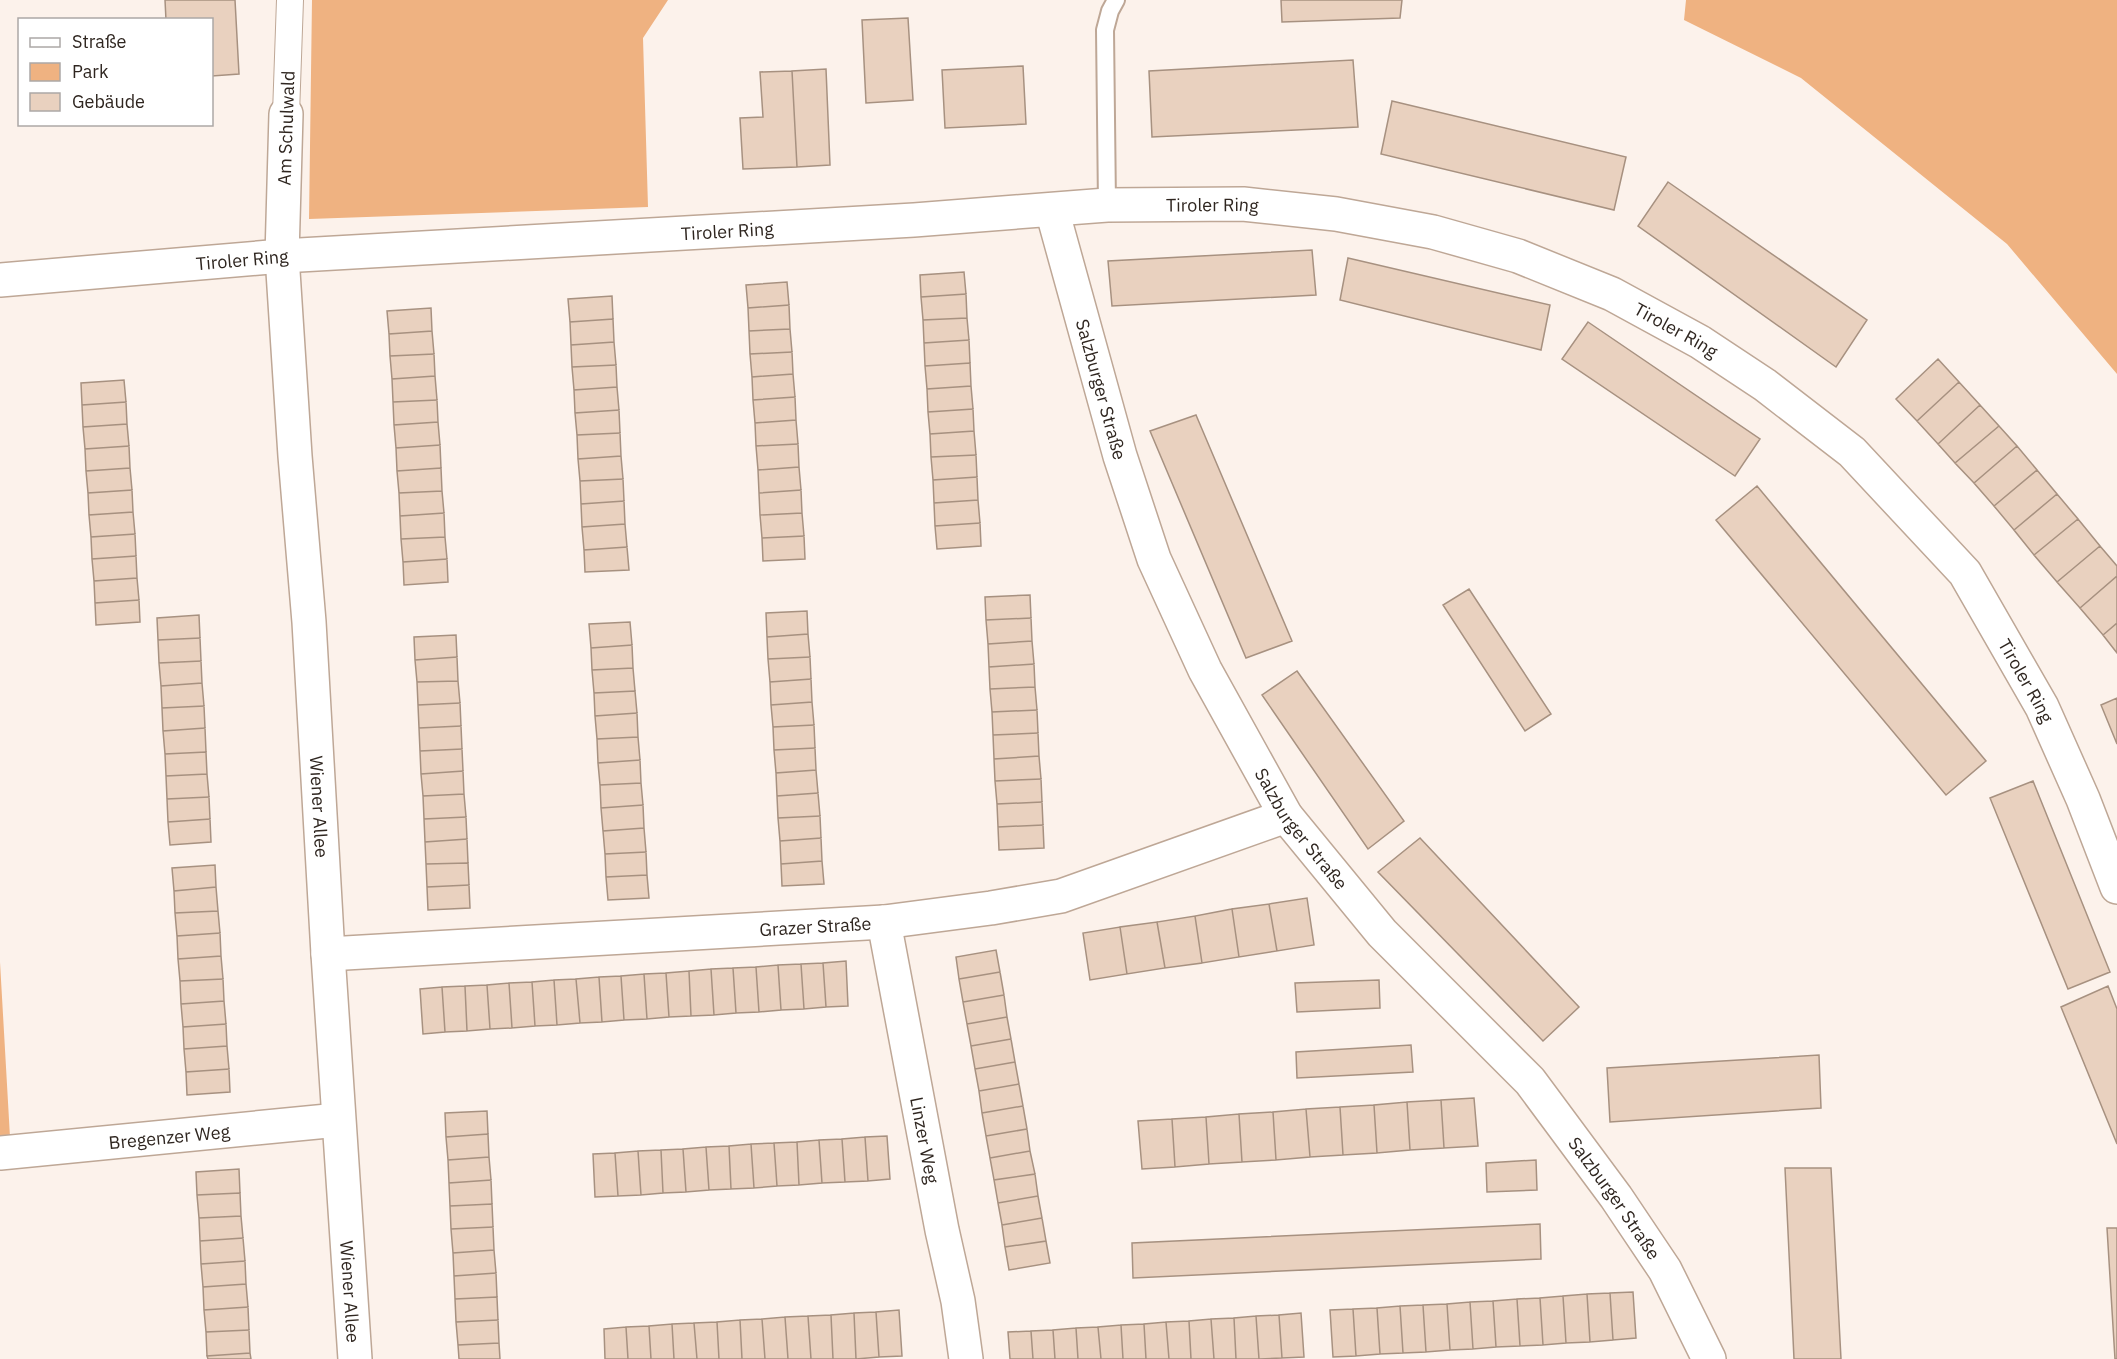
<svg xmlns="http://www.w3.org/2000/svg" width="2117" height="1359" viewBox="0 0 2117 1359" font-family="'IBM Plex Sans',sans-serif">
  <rect width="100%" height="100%" fill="#fcf2eb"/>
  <!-- green -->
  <path fill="#efb281" d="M312,0H668L643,38L648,207L309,219Z
    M1686,0H2117V374L2007,244L1801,78L1684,20Z
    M0,962L10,1137L0,1138Z"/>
  <!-- building -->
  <path fill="#e9d1bf" stroke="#a79180" stroke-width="1.5" d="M165,0H235L239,74L212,76V20H166Z
    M1281,0H1402L1400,18L1282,22Z
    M908,18L913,100L866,103L862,20Z
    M1353,60L1358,127L1152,137L1149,71Z
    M1023,66L1026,124L945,128L942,70Z
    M826,69L830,165L797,167L792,71Z
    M792,71L797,167L743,169L740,118L763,117L760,72Z
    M1392,101L1626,157L1614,210L1381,154Z
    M1668,182L1867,320L1836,367L1638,226Z
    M1312,250L1316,295L1112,306L1108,261Z
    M1348,258L1550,305L1541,350L1340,300Z
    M964,272L966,294L921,297L920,275Z
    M787,282L789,305L748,308L746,285Z
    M966,294L967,318L923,320L921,297Z
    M612,296L613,319L570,322L568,299Z
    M789,305L790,329L749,331L748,308Z
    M431,308L432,331L389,334L387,311Z
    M967,318L969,340L924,343L923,320Z
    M613,319L614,342L571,345L570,322Z
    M1588,322L1760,439L1735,476L1562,359Z
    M790,329L792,352L750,354L749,331Z
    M432,331L434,354L390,356L389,334Z
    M969,340L970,363L925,366L924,343Z
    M614,342L616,365L572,367L571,345Z
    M792,352L793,374L752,377L750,354Z
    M434,354L435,376L392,379L390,356Z
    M1938,359L1959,382L1917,421L1896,399Z
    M970,363L971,386L927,389L925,366Z
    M616,365L617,387L574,390L572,367Z
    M793,374L795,397L753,400L752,377Z
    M435,376L437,400L393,402L392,379Z
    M124,380L126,402L82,405L81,383Z
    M1959,382L1980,405L1938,444L1917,421Z
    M971,386L973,409L928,412L927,389Z
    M617,387L619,410L575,413L574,390Z
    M795,397L796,420L755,423L753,400Z
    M437,400L438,422L394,425L393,402Z
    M126,402L127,424L83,427L82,405Z
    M1980,405L1999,426L1955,463L1938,444Z
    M973,409L974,431L930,434L928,412Z
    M619,410L620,433L577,435L575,413Z
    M1196,415L1292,641L1246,658L1150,431Z
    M796,420L798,444L756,446L755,423Z
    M438,422L440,445L396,448L394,425Z
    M127,424L129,446L85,449L83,427Z
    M1999,426L2017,446L1974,483L1955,463Z
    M974,431L976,455L931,457L930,434Z
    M620,433L621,456L578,459L577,435Z
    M798,444L799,467L758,470L756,446Z
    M440,445L441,468L397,471L396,448Z
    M129,446L130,468L86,471L85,449Z
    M2017,446L2037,470L1994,506L1974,483Z
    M976,455L977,477L933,480L931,457Z
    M621,456L623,479L580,481L578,459Z
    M799,467L801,490L759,493L758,470Z
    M130,468L132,490L88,493L86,471Z
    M441,468L442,491L399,493L397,471Z
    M2037,470L2057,494L2014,530L1994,506Z
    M977,477L978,500L934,503L933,480Z
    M623,479L624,501L581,504L580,481Z
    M1757,486L1986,761L1946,795L1716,520Z
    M132,490L133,512L89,515L88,493Z
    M801,490L802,513L760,515L759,493Z
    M442,491L444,513L400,516L399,493Z
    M2057,494L2078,519L2034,555L2014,530Z
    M978,500L980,523L935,526L934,503Z
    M624,501L625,524L582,527L581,504Z
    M133,512L135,534L91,537L89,515Z
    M444,513L445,537L401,539L400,516Z
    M802,513L804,536L762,538L760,515Z
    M2078,519L2100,546L2057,582L2034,555Z
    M980,523L981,546L937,549L935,526Z
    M625,524L627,547L584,550L582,527Z
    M135,534L136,556L92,559L91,537Z
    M804,536L805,559L763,561L762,538Z
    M445,537L447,559L403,562L401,539Z
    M2100,546L2117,566V576L2080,608L2057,582Z
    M627,547L629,570L585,572L584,550Z
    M136,556L137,578L94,581L92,559Z
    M447,559L448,582L404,585L403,562Z
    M2117,576V623L2103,635L2080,608Z
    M137,578L139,600L95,603L94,581Z
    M1469,589L1551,714L1525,731L1443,605Z
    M1030,595L1031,618L986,620L985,597Z
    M139,600L140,622L96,625L95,603Z
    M807,611L808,634L767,637L766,613Z
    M199,615L200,638L158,640L157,618Z
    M1031,618L1032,641L988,644L986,620Z
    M630,622L632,645L591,648L589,624Z
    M2117,623V653L2103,635Z
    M808,634L810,657L768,659L767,637Z
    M456,635L457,657L415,660L414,637Z
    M200,638L201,661L159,663L158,640Z
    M1032,641L1034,664L989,667L988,644Z
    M632,645L633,668L592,670L591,648Z
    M457,657L458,681L417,682L415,660Z
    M810,657L811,679L770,682L768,659Z
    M201,661L202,683L161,686L159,663Z
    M1034,664L1035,687L990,689L989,667Z
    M633,668L635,691L594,693L592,670Z
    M1297,671L1404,821L1368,849L1262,695Z
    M811,679L812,702L771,705L770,682Z
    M458,681L460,703L418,705L417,682Z
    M202,683L204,706L162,708L161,686Z
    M1035,687L1037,710L992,712L990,689Z
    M635,691L637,713L595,716L594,693Z
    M2117,698V744L2101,705Z
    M812,702L814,725L773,727L771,705Z
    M460,703L461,726L419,728L418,705Z
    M204,706L205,728L163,731L162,708Z
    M1037,710L1038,733L993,735L992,712Z
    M637,713L638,737L597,739L595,716Z
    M814,725L815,748L774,750L773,727Z
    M461,726L462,749L420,751L419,728Z
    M205,728L206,752L165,754L163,731Z
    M1038,733L1039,756L994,759L993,735Z
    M638,737L640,760L598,763L597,739Z
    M815,748L816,770L776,773L774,750Z
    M462,749L463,771L421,774L420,751Z
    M206,752L207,774L166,776L165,754Z
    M1039,756L1041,779L995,781L994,759Z
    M640,760L641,783L600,785L598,763Z
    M816,770L818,793L777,796L776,773Z
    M463,771L464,794L423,796L421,774Z
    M207,774L209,797L167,799L166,776Z
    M1041,779L1042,802L997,804L995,781Z
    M2033,781L2110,972L2068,989L1990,798Z
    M641,783L643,805L601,808L600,785Z
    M818,793L820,816L778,818L777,796Z
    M464,794L466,817L424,819L423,796Z
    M209,797L210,819L168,822L167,799Z
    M1042,802L1043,825L998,827L997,804Z
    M643,805L644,828L603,831L601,808Z
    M820,816L821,838L780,841L778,818Z
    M466,817L467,839L425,842L424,819Z
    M210,819L211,842L170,845L168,822Z
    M1043,825L1044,848L999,850L998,827Z
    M644,828L646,852L605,854L603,831Z
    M821,838L822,861L781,864L780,841Z
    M1420,838L1579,1007L1543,1041L1378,872Z
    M467,839L468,863L426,864L425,842Z
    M646,852L647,875L606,877L605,854Z
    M822,861L824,884L782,886L781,864Z
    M468,863L469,885L427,887L426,864Z
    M215,865L216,887L174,891L172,868Z
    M647,875L649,898L608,900L606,877Z
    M469,885L470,908L428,910L427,887Z
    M216,887L218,911L175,913L174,891Z
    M1307,898L1314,945L1277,951L1269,904Z
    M1269,904L1277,951L1239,957L1232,909Z
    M1232,909L1239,957L1202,963L1195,916Z
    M218,911L220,933L177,936L175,913Z
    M1195,916L1202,963L1165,968L1157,922Z
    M1157,922L1165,968L1127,974L1120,927Z
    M1120,927L1127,974L1090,980L1083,933Z
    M220,933L221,956L178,959L177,936Z
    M996,950L1000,972L959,979L956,957Z
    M221,956L223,979L180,981L178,959Z
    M846,961L848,1006L826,1007L823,963Z
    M823,963L826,1007L804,1009L801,964Z
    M801,964L804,1009L781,1010L778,965Z
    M778,965L781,1010L759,1012L756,967Z
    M756,967L759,1012L736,1013L733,968Z
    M733,968L736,1013L714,1015L711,969Z
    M711,969L714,1015L691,1016L689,971Z
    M689,971L691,1016L669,1017L666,973Z
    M1000,972L1004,995L963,1002L959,979Z
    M666,973L669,1017L647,1019L644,974Z
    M644,974L647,1019L624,1020L621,976Z
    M621,976L624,1020L602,1022L599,977Z
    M599,977L602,1022L580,1023L576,979Z
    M223,979L224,1001L181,1004L180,981Z
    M576,979L580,1023L557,1025L554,980Z
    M554,980L557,1025L535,1026L532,982Z
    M1379,980L1380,1008L1297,1012L1295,983Z
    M532,982L535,1026L512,1028L509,983Z
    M509,983L512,1028L490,1029L487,985Z
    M487,985L490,1029L467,1031L465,986Z
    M465,986L467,1031L445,1032L442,987Z
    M2108,986L2117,1009V1144L2061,1007Z
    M442,987L445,1032L423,1034L420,989Z
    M1004,995L1007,1017L967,1024L963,1002Z
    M224,1001L226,1024L183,1027L181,1004Z
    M1007,1017L1011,1039L971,1046L967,1024Z
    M226,1024L227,1046L184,1049L183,1027Z
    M1011,1039L1015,1062L975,1069L971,1046Z
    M1411,1045L1413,1072L1297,1078L1296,1052Z
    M227,1046L229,1069L186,1072L184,1049Z
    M1819,1055L1821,1108L1610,1122L1607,1068Z
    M1015,1062L1019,1084L979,1091L975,1069Z
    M229,1069L230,1092L187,1095L186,1072Z
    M1019,1084L1023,1106L982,1113L979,1091Z
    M1474,1098L1478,1146L1444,1148L1441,1100Z
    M1441,1100L1444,1148L1410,1150L1407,1102Z
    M1407,1102L1410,1150L1377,1153L1374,1105Z
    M1374,1105L1377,1153L1343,1155L1340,1107Z
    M1023,1106L1027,1129L986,1136L982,1113Z
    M1340,1107L1343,1155L1310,1157L1306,1109Z
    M1306,1109L1310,1157L1276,1160L1273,1112Z
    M487,1111L488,1134L446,1137L445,1113Z
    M1273,1112L1276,1160L1242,1162L1239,1114Z
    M1239,1114L1242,1162L1209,1164L1206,1117Z
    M1206,1117L1209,1164L1175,1167L1172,1119Z
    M1172,1119L1175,1167L1142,1169L1138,1121Z
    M1027,1129L1030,1151L990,1158L986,1136Z
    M488,1134L489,1157L448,1160L446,1137Z
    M887,1136L890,1179L868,1181L865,1137Z
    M865,1137L868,1181L845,1182L842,1139Z
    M842,1139L845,1182L822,1183L819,1140Z
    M819,1140L822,1183L799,1185L797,1142Z
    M797,1142L799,1185L777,1186L774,1143Z
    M774,1143L777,1186L754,1188L751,1144Z
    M751,1144L754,1188L731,1189L729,1146Z
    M729,1146L731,1189L709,1190L706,1147Z
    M706,1147L709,1190L686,1192L683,1149Z
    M683,1149L686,1192L663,1193L661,1150Z
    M661,1150L663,1193L641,1195L638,1151Z
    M638,1151L641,1195L618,1196L615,1153Z
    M1030,1151L1035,1174L994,1180L990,1158Z
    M615,1153L618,1196L595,1197L593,1154Z
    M489,1157L491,1180L449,1183L448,1160Z
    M1536,1160L1537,1190L1487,1192L1486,1163Z
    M1785,1168H1831L1841,1359H1794Z
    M239,1169L240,1193L197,1195L196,1172Z
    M1035,1174L1038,1196L998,1203L994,1180Z
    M491,1180L492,1204L450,1206L449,1183Z
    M240,1193L241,1216L199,1218L197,1195Z
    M1038,1196L1042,1218L1002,1225L998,1203Z
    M492,1204L493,1227L451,1229L450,1206Z
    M241,1216L243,1238L200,1241L199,1218Z
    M1042,1218L1046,1241L1005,1247L1002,1225Z
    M1540,1224L1541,1259L1133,1278L1132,1243Z
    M493,1227L494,1250L453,1253L451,1229Z
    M2107,1228H2117V1359H2115Z
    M243,1238L245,1261L201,1264L200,1241Z
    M1046,1241L1050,1263L1009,1270L1005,1247Z
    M494,1250L496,1273L454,1276L453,1253Z
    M245,1261L246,1284L203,1287L201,1264Z
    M496,1273L497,1297L455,1299L454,1276Z
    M246,1284L248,1307L204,1310L203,1287Z
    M1633,1292L1636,1338L1613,1340L1610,1293Z
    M1610,1293L1613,1340L1590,1342L1587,1294Z
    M1587,1294L1590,1342L1566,1343L1563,1296Z
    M1563,1296L1566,1343L1543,1345L1540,1298Z
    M497,1297L498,1320L456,1322L455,1299Z
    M1540,1298L1543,1345L1520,1346L1517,1299Z
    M1517,1299L1520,1346L1496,1347L1493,1301Z
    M1493,1301L1496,1347L1473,1349L1470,1302Z
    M1470,1302L1473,1349L1450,1350L1447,1304Z
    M1447,1304L1450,1350L1426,1352L1423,1305Z
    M1423,1305L1426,1352L1403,1353L1400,1306Z
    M1400,1306L1403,1353L1380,1354L1377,1308Z
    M248,1307L249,1330L206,1332L204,1310Z
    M1377,1308L1380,1354L1356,1356L1353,1309Z
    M1353,1309L1356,1356L1333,1357L1330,1310Z
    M899,1310L902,1356L879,1357L876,1312Z
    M876,1312L879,1357L856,1359L854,1313Z
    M854,1313L856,1359H833L831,1315Z
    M1301,1313L1304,1357L1282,1358L1279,1315Z
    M831,1315L833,1359H811L808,1316Z
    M1279,1315L1282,1358L1259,1359L1256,1316Z
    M808,1316L811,1359H788L785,1317Z
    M1256,1316L1259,1359H1236L1234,1318Z
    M785,1317L788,1359H765L762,1319Z
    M1234,1318L1236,1359H1214L1211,1319Z
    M762,1319L765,1359H742L740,1320Z
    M1211,1319L1214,1359H1191L1189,1321Z
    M498,1320L499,1343L458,1345L456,1322Z
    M740,1320L742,1359H719L717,1322Z
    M1189,1321L1191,1359H1169L1166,1322Z
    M717,1322L719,1359H697L694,1323Z
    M1166,1322L1169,1359H1146L1144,1324Z
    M694,1323L697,1359H674L672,1324Z
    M672,1324L674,1359H651L649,1326Z
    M1144,1324L1146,1359H1123L1121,1325Z
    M1121,1325L1123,1359H1101L1098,1327Z
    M649,1326L651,1359H628L626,1327Z
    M626,1327L628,1359H605L604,1329Z
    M1098,1327L1101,1359H1078L1076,1328Z
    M1076,1328L1078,1359H1055L1053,1330Z
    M249,1330L250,1353L207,1356L206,1332Z
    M1053,1330L1055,1359H1033L1031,1331Z
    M1031,1331L1033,1359H1010L1008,1332Z
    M499,1343L500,1359H459L458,1345Z
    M250,1353L251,1359H208L207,1356Z"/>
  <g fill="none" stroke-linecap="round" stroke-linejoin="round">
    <defs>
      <path id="service" d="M1107,205L1105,30L1110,11L1116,0"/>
      <path id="pedestrian" d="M286,114L290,0"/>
      <g id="minor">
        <path id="s1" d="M286,114L282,256L295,456L309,622L328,954L355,1359"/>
        <path id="s2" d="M1052,210L1120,456L1154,559L1205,670L1286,816L1382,933L1530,1081L1616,1197L1665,1270L1709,1359"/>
        <path id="s3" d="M0,280L282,256L914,220L1107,205L1243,204L1336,214L1433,232L1518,256L1612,294L1700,342L1765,385L1852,452L1965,573L2042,707L2083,799L2117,887"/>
        <path id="s4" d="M884,922L942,1230L958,1301L966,1359"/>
        <path id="s5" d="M328,954L884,922L991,908L1061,896L1286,816"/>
        <path id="s6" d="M0,1153L338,1120"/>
      </g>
    </defs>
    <!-- service casing -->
    <use href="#service" stroke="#bea796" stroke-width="20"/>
    <!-- pedestrian casing -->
    <use href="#pedestrian" stroke="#bea796" stroke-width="28"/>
    <!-- minor casing -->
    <use href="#minor" stroke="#bea796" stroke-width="36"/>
    <!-- service -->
    <use href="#service" stroke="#fff" stroke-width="16"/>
    <!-- pedestrian -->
    <use href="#pedestrian" stroke="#fff" stroke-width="26"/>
    <!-- minor -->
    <use href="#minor" stroke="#fff" stroke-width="33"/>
  </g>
  <g text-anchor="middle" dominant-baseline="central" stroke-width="6" stroke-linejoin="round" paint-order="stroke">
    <!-- street labels -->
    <g font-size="18" fill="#2f2620" stroke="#fff">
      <text transform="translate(286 128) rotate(-88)">Am Schulwald</text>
      <text stroke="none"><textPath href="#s3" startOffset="1215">Tiroler Ring</textPath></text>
      <text stroke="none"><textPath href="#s3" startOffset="729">Tiroler Ring</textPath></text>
      <text stroke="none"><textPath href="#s3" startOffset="243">Tiroler Ring</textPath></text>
      <text stroke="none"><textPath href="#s3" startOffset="1701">Tiroler Ring</textPath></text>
      <text stroke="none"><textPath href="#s2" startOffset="186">Salzburger Straße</textPath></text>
      <text stroke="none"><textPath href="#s3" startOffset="2205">Tiroler Ring</textPath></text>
      <text stroke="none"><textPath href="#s1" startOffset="694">Wiener Allee</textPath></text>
      <text stroke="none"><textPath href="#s2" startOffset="672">Salzburger Straße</textPath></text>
      <text stroke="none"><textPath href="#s5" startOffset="488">Grazer Straße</textPath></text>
      <text stroke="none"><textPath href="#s6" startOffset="170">Bregenzer Weg</textPath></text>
      <text stroke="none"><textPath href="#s4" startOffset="222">Linzer Weg</textPath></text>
      <text stroke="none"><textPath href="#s2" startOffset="1158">Salzburger Straße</textPath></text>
      <text stroke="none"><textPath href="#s1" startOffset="1180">Wiener Allee</textPath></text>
    </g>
  </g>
  <!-- legend -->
  <rect x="18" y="18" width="195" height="108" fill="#ffffff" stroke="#aca8a6" stroke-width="1.5"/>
  <rect x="30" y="38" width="30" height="9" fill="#ffffff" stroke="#aca8a6" stroke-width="1.5"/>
  <text x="72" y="48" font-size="18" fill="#2f2620">Straße</text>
  <rect x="30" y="63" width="30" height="18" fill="#efb281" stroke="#aca8a6" stroke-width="1.5"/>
  <text x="72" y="78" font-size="18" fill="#2f2620">Park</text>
  <rect x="30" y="93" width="30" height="18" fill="#e9d1bf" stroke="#aca8a6" stroke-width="1.5"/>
  <text x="72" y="108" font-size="18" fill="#2f2620">Gebäude</text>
</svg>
